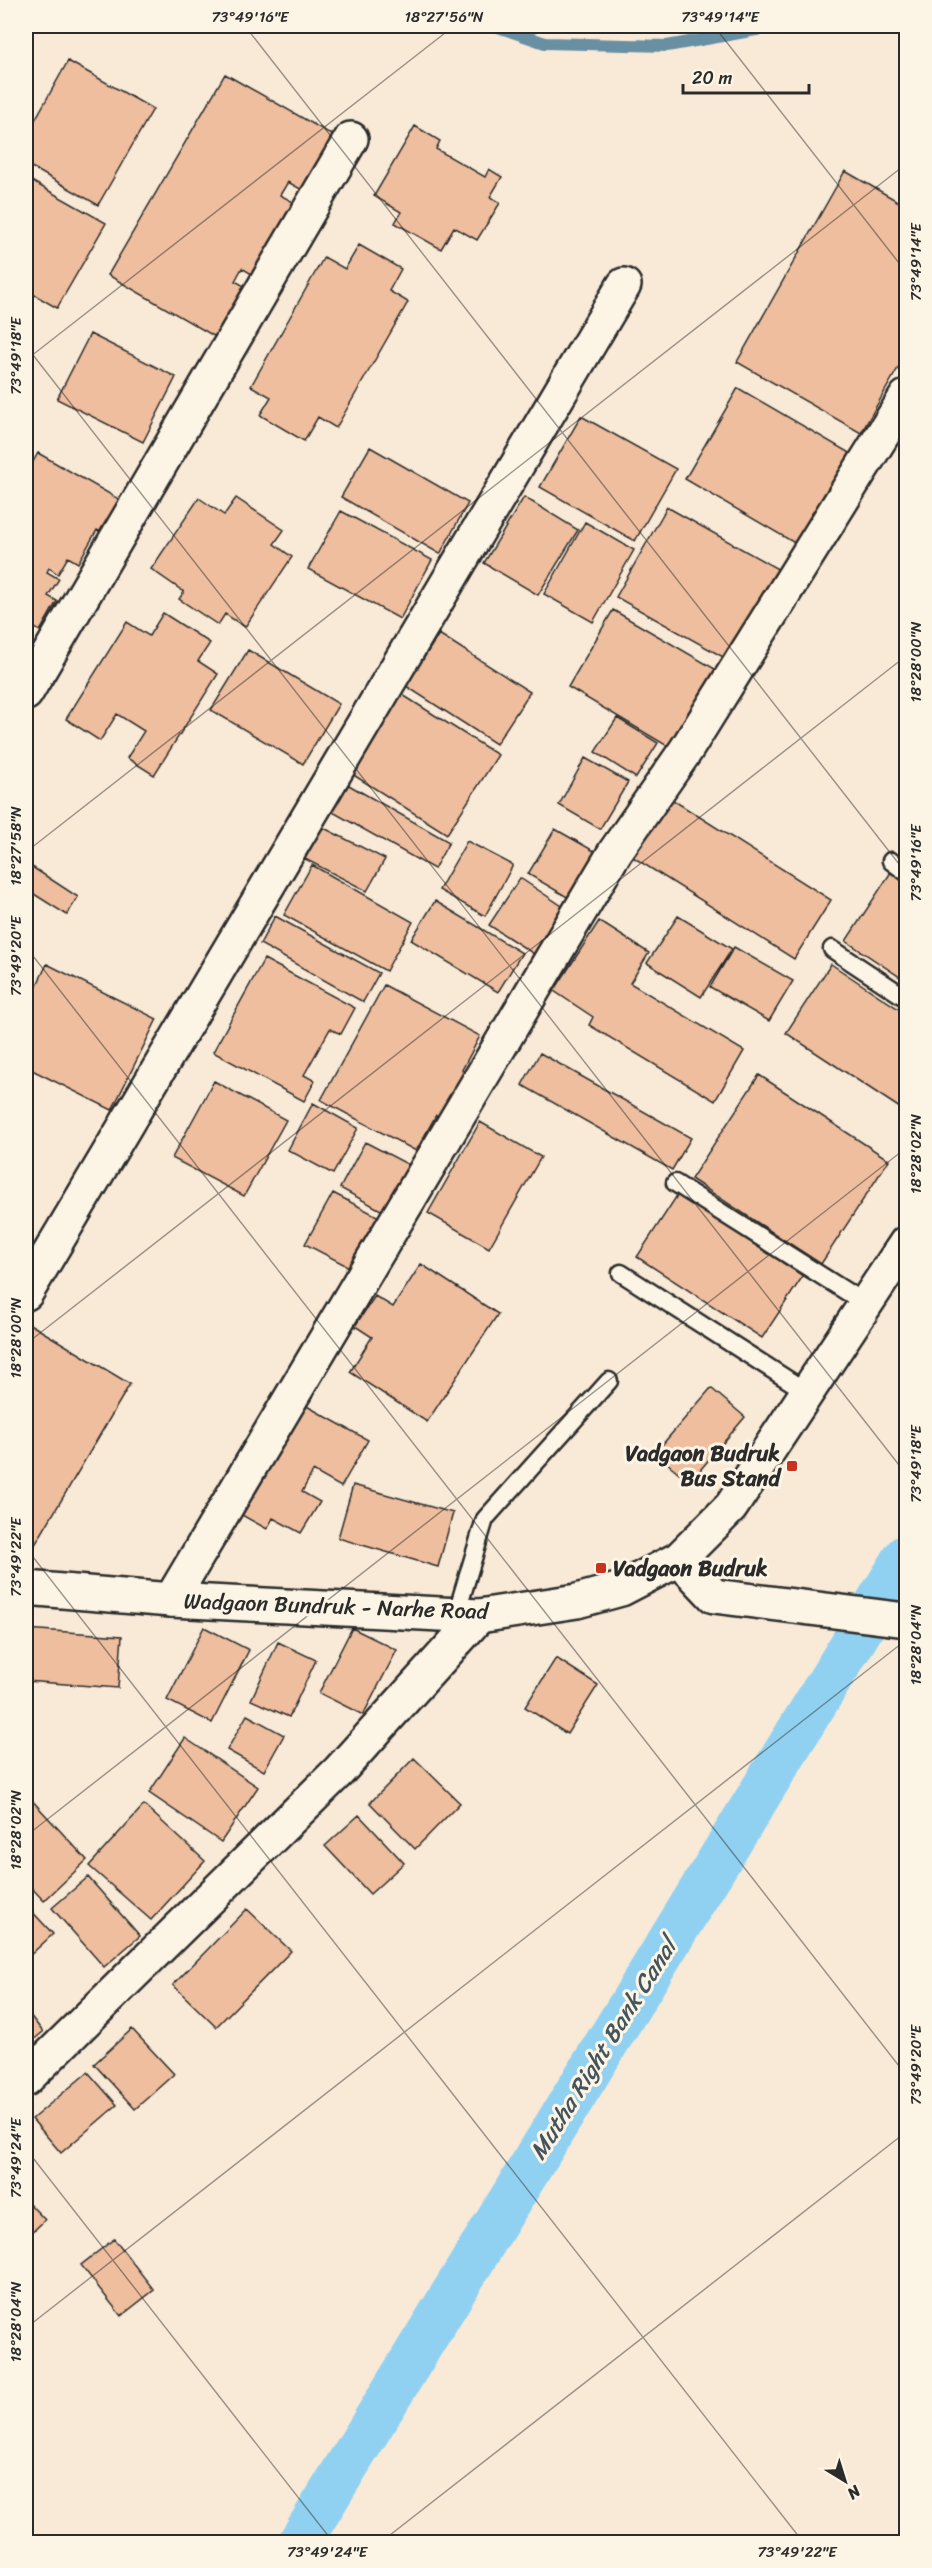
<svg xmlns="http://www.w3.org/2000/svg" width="932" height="2568" viewBox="0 0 932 2568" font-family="Sriracha,sans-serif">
  <rect width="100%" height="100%" fill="#f9ead7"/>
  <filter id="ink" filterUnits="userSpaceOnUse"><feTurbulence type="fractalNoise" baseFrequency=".0167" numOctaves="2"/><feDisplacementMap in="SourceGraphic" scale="12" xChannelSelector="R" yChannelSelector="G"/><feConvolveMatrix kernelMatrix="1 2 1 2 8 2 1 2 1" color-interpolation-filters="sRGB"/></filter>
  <g filter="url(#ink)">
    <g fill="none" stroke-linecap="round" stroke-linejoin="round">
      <!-- stream -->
      <path stroke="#688fa2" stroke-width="12" d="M495,26L545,43L667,46L779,26"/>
      <!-- canal -->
      <path stroke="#90d1f2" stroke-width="44" d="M300,2542L906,1556"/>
    </g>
    <!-- building -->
    <path fill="#eebe9e" stroke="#2b2b2b" stroke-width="1.5" d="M68,61L153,109L98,205L26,164V136Z
      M225,74L336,137L304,191L288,182L280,195L297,204L255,276L242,268L235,281L248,288L219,339L108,275Z
      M415,126L440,141L436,149L485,177L489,169L502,177L490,197L500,203L477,240L454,227L441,249L395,223L401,212L374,196Z
      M845,171L906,206V354L861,433L737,362Z
      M26,178L106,223L57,308L26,290Z
      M359,245L401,269L389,291L408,302L336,428L318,417L304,441L260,415L271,397L251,386L324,257L345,269Z
      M90,334L176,377L143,442L57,399Z
      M738,388L858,458L805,549L685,479Z
      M581,416L676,469L635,541L540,487Z
      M370,447L468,503L440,554L341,497Z
      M38,453L122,501L103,533L97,530L78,563L68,557L58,574L49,568L47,572L59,579L48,596L57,601L40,631L26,623V474Z
      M524,497L578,530L538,595L484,563Z
      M199,498L224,515L236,498L284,530L274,544L292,557L245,627L225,614L218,625L179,599L184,592L151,569Z
      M667,507L783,572L732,662L616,597Z
      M341,511L432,560L400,619L308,569Z
      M585,522L634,550L593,622L544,594Z
      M613,610L715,669L669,747L568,687Z
      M163,613L210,643L198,661L218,674L154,775L127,758L144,731L117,714L100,741L66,719L127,622L149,636Z
      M439,634L530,692L496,744L406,686Z
      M248,650L339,704L303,764L211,710Z
      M398,692L498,755L447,834L347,771Z
      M617,718L658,743L636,778L595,752Z
      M585,758L628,782L600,829L559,805Z
      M347,784L449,842L434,869L331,811Z
      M665,795L831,900L794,959L628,854Z
      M322,827L385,859L367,891L305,859Z
      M555,829L601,855L574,901L528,874Z
      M467,841L513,865L485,916L439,890Z
      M26,863L78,897L67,915L26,889Z
      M312,865L413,922L386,971L284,915Z
      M893,869L906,878V981L846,941Z
      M520,878L568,910L537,956L489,925Z
      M435,901L522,953L498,992L411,940Z
      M275,916L379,973L363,1002L260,944Z
      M678,916L732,949L701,997L647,963Z
      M599,921L649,953L630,983L744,1051L715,1101L589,1025L593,1017L554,991Z
      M734,947L793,981L769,1021L710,987Z
      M264,959L355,1008L341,1034L330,1029L304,1075L315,1081L304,1101L213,1052Z
      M47,964L157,1019L112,1110L26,1067V1008Z
      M831,964L906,1014V1112L786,1033Z
      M384,985L480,1036L462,1070L474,1076L450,1122L436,1115L416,1151L321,1100Z
      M540,1053L691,1138L672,1170L522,1085Z
      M759,1075L889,1160L821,1264L691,1179Z
      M214,1081L286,1120L244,1196L172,1158Z
      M313,1103L358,1128L333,1174L288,1150Z
      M480,1122L541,1157L489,1248L428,1213Z
      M365,1142L415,1168L390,1215L340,1188Z
      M333,1193L381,1218L353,1269L305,1244Z
      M678,1194L803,1276L762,1338L637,1257Z
      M421,1264L498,1314L427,1422L350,1372L372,1337L355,1326L375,1296L393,1307Z
      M28,1323L130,1384L26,1560V1328Z
      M711,1388L745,1417L690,1482L655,1453Z
      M303,1404L368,1440L341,1487L313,1471L302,1492L320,1502L301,1533L273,1518L267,1529L240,1514Z
      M353,1485L453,1513L438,1567L338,1538Z
      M204,1627L249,1650L212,1723L167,1700Z
      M352,1628L397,1650L363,1715L319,1693Z
      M26,1629L122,1636L118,1688L26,1681Z
      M278,1642L316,1660L289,1717L251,1700Z
      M556,1658L598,1685L567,1734L525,1707Z
      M247,1715L284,1735L264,1771L227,1750Z
      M185,1738L258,1787L221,1842L149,1793Z
      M414,1758L460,1803L415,1849L370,1803Z
      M28,1796L87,1860L44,1901L26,1882V1798Z
      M144,1805L205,1861L151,1920L89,1866Z
      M359,1815L404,1863L370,1894L325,1846Z
      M88,1877L140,1936L104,1967L52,1908Z
      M26,1905L53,1934L26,1959Z
      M247,1909L291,1951L216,2027L173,1985Z
      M26,2010L43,2032L26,2046Z
      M132,2029L174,2074L135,2109L94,2064Z
      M88,2072L117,2105L61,2153L32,2119Z
      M26,2200L45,2220L26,2238Z
      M114,2239L154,2290L121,2316L81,2265Z"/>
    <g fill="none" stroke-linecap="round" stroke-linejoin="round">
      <defs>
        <path id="service" d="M891,861L906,872
          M832,949L906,998
          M675,1183L866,1304
          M621,1273L807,1392
          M456,1615L485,1519L609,1381"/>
        <path id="minor" d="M26,693L351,139
          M26,1293L624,285
          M171,1600L615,852L686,750L906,397
          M26,2079L339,1771L479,1616"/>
        <path id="tertiary" d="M679,1559L714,1596L906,1620
          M26,1588L171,1600L479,1616L577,1601L621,1589L679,1559L731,1507L906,1243"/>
      </defs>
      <!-- service casing -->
      <use href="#service" stroke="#2b2b2b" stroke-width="21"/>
      <!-- minor casing -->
      <use href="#minor" stroke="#2b2b2b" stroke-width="38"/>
      <!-- tertiary casing -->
      <use href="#tertiary" stroke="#2b2b2b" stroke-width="38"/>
      <!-- service -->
      <use href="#service" stroke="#fcf5e5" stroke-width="16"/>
      <!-- minor -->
      <use href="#minor" stroke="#fcf5e5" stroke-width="33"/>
      <!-- tertiary -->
      <use href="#tertiary" stroke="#fcf5e5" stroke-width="33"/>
    </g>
  </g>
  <!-- ticks -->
  <path fill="none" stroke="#2b2b2b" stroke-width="1.5" stroke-opacity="0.45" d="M245,26L906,873M714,26L906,272M26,346L906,1474M26,360L454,26M26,852L906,164M26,947L906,2075M26,1344L906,656M26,1548L803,2542M26,1836L906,1148M26,2149L333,2542M26,2328L906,1640M381,2542L906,2132"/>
  <!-- markers -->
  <g fill="#c8321e" stroke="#fcf5e5" stroke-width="2">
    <rect x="786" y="1460" width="12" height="12" rx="3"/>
    <rect x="595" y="1562" width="12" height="12" rx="3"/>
  </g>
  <g text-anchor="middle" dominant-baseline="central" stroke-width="6" stroke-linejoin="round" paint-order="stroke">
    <!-- poi labels -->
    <g font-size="22" font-weight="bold" fill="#2b2b2b" stroke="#fcf5e5" text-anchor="end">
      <text x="780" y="1453">Vadgaon Budruk<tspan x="780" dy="25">Bus Stand</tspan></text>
      <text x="613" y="1568" text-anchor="start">Vadgaon Budruk</text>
    </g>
    <!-- street labels -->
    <g font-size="22" fill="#2b2b2b" stroke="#fcf5e5">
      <text transform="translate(336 1606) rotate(2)">Wadgaon Bundruk - Narhe Road</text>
    </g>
    <!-- water labels -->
    <g font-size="24" font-style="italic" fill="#44545d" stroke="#fcf5e5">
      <text transform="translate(603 2049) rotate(-58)">Mutha Right Bank Canal</text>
    </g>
  </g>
  <!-- margin -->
  <rect width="932" height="2568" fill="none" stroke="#fcf5e5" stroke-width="66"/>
  <!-- north arrow -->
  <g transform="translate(845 2481) rotate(142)" stroke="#fcf5e5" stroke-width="4.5" paint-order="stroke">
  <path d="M0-4.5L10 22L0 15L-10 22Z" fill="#2b2b2b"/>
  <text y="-9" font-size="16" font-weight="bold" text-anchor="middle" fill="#2b2b2b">N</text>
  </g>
  <!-- scale -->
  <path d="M683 84v9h126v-9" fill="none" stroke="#2b2b2b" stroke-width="3"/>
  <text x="692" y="84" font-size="18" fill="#2b2b2b" stroke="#fcf5e5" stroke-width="4.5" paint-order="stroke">20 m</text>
  <rect x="33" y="33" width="866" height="2502" fill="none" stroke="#2b2b2b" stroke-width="2"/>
  <g font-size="15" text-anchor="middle" fill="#2b2b2b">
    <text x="250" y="22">73°49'16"E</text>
    <text x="444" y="22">18°27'56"N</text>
    <text x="720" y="22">73°49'14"E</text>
    <text transform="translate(916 262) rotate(-90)" y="5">73°49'14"E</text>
    <text transform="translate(16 356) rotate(-90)" y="5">73°49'18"E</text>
    <text transform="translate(916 662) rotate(-90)" y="5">18°28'00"N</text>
    <text transform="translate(16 846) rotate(-90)" y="5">18°27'58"N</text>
    <text transform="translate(916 863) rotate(-90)" y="5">73°49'16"E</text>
    <text transform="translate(16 956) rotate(-90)" y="5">73°49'20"E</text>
    <text transform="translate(916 1154) rotate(-90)" y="5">18°28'02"N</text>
    <text transform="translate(16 1338) rotate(-90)" y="5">18°28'00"N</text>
    <text transform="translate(916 1464) rotate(-90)" y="5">73°49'18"E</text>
    <text transform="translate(16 1557) rotate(-90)" y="5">73°49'22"E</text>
    <text transform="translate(916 1645) rotate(-90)" y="5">18°28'04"N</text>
    <text transform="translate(16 1830) rotate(-90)" y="5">18°28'02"N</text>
    <text transform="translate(916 2065) rotate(-90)" y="5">73°49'20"E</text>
    <text transform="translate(16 2158) rotate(-90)" y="5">73°49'24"E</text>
    <text transform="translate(16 2322) rotate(-90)" y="5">18°28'04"N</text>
    <text x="327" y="2557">73°49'24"E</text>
    <text x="797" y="2557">73°49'22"E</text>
  </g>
</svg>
